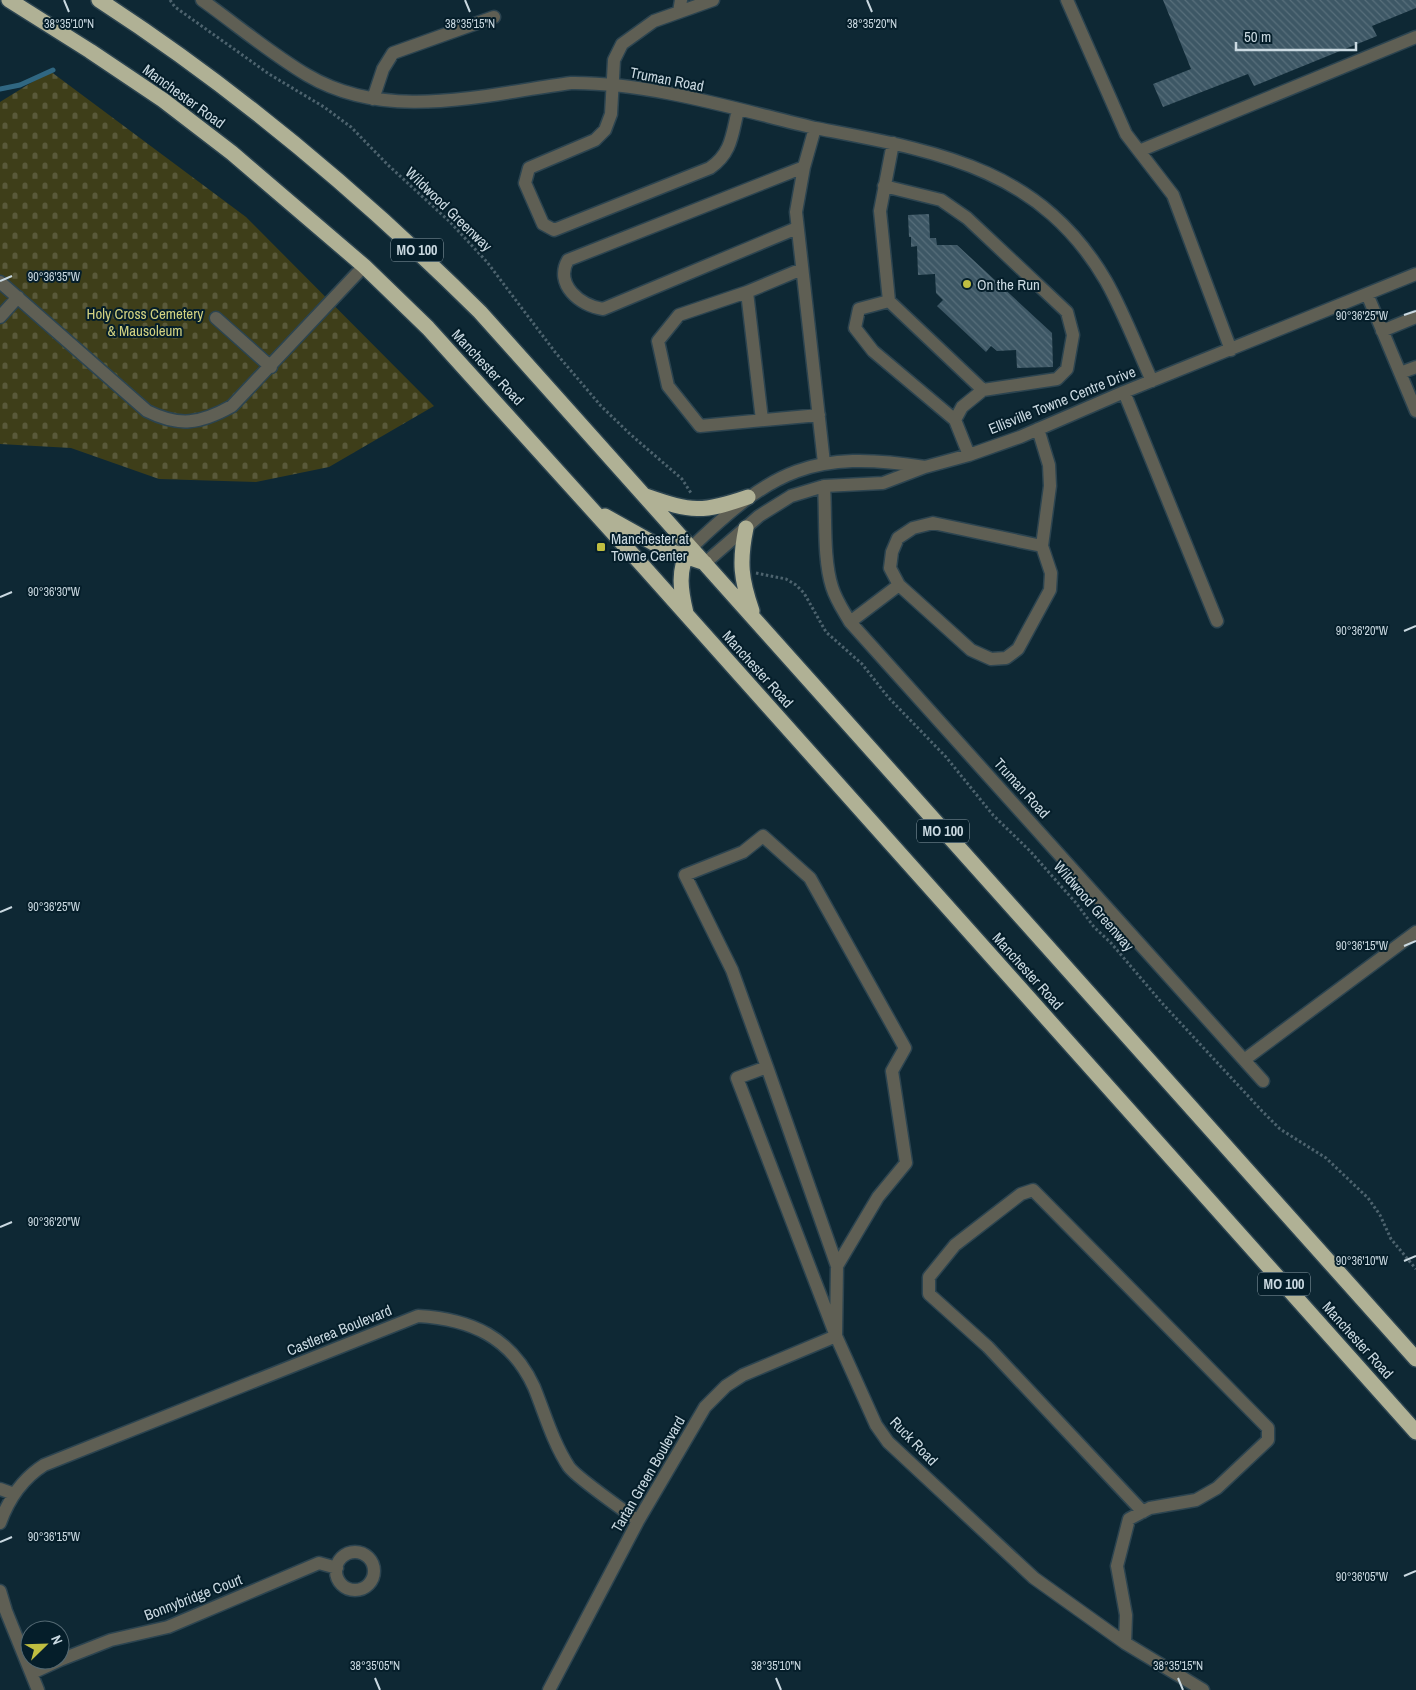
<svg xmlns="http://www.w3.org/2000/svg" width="1416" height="1690" viewBox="0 0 1416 1690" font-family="'Archivo Narrow',sans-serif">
  <defs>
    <pattern id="cemetery-stones" width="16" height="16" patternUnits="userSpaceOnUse" patternTransform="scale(1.25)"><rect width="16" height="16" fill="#3e3e19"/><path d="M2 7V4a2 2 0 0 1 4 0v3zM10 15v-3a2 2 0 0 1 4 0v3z" fill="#59593a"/></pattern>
    <pattern id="building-back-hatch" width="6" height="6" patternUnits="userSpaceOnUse" patternTransform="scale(1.25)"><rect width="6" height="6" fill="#3d5765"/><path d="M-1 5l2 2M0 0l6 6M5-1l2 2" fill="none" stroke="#586f7b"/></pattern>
  </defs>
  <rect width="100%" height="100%" fill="#0e2834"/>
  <!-- cemetery -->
  <path fill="url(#cemetery-stones)" d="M50,71L246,217L434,406L329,467L256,482L159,479L71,448L0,444V102Z"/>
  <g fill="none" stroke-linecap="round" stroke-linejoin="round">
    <!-- stream -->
    <path stroke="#306782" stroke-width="5" d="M0,89L20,85L53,70"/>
  </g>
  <!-- building -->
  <path fill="url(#building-back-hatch)" d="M1163,0H1416V8L1372,26L1377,36L1254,86L1248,74L1163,107L1153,84L1191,69Z
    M929,214L930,238H936L937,245H957L1052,333L1053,367L1017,368L1016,350L997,351L991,346L986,352L937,306L943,300L936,293L935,274L918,275L917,246L911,247V237H909L908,215Z"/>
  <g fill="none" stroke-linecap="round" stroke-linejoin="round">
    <defs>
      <path id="minor" d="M202,0C237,25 270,53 307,75C388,123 485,94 571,83C649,82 739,110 815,128L804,167L796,212L824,463
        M713,0L654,21L622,44L614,60L611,114L605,130L595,140L529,168L525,183L543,224L554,230L710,168C732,153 732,134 738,110
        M1067,0L1126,134L1139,151L1416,37
        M679,12L681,0
        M373,99L383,69L393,53L494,17
        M815,128C934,151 1039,166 1106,281C1124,313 1137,348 1152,381
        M893,143L880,211L889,301L983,390
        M1139,151L1173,195L1231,350
        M884,186L941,200L967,218L1067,312L1073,335L1067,369L1057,379L983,390L962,407L955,420L969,455
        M797,228L603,309C580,306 554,284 568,260L804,167
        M802,269L747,292L679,315L658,341L668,386L700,426L819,415
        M0,282L147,411C179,427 200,424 232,406L364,266
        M747,292L762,420
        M1367,294L1416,411
        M889,301L859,309L855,328L873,351L955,420
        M0,317L18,297
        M216,318L271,367
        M1382,331L1416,317
        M1400,373L1416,367
        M1124,392L1217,621
        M1038,429L1049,465L1050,486L1042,546L1051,573L1050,590L1018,649L1006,658L991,659L971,650L899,585L890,568L892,552L898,538L913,528L933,523L1042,546
        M824,486C826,517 823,559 832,587C836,600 843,610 850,622L1263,1081
        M692,547C772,470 813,449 925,467
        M705,563L759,516L791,496L824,486L883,483L925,467L969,455L1020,437L1124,392L1416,274
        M850,622L899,585
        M1244,1060L1416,932
        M767,1067L732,970L685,875L743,852L763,836L810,878L905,1048L892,1071L906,1163L878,1197L837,1266L767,1067L737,1078L836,1336L876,1425L888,1442L1034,1578L1125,1643L1203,1690
        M0,1489L14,1494
        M0,1523C9,1498 22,1479 44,1465L418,1316C471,1319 511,1337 534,1387C545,1414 553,1443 569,1467C578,1479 624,1510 638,1521
        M336 1571a19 19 0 1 1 38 0a19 19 0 1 1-38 0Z
        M0,1591L6,1611L38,1690
        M1125,1643L1126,1615L1117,1566L1129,1519L1150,1508L1196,1500L1217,1488L1268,1440V1428L1033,1190L1021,1194L955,1245L929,1277V1294L988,1347L1143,1512
        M60,1660L111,1640L168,1627L319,1563L337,1568
        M32,1673L60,1660
        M549,1690L638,1521L705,1407L726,1386L743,1375L836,1336L837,1266"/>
      <path id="highway" d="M9,0L90,51L163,100L232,153L364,266L428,328L644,567L1416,1432
        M99,0C238,90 363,196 480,312L1416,1359
        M646,496C692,512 702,513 748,497
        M605,516L664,549L705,563
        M746,528C739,562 741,579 752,611
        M686,613C681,592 677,570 689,551"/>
    </defs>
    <!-- minor casing -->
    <use href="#minor" stroke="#2c4450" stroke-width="15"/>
    <!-- highway casing -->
    <use href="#highway" stroke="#2c4450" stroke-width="18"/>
    <!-- path -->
    <path stroke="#4d636e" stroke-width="3" stroke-dasharray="2.5 2.5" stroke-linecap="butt" d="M170,0L175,7L269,74L324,107L351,127L388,165L450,222L487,262L555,352L601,406L630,434L682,479L691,493
      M756,573L786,579L796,585L804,593L826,632L862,664L888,697L946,757L993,815L1030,851L1076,903L1094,927L1111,943L1162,1003L1262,1111L1280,1129L1326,1158L1368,1198L1380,1215L1391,1239L1416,1269"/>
    <!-- minor -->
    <use href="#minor" stroke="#5f5f54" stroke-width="12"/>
    <!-- highway -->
    <use href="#highway" stroke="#b0b195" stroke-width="15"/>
  </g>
  <!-- ticks -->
  <path fill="none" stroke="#cad9e1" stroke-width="2" d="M64,0L69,12M465,0L470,12M867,0L872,12M0,281L12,276M1404,315L1416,311M0,597L12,592M1404,631L1416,626M0,912L12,907M1404,946L1416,941M0,1227L12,1222M1404,1261L1416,1256M0,1542L12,1537M1404,1576L1416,1571M375,1678L380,1690M776,1678L781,1690M1178,1678L1183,1690"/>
  <!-- markers -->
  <g fill="#c0be41" stroke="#051e2a" stroke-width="2">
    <circle cx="967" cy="284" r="5"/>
    <rect x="596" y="542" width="10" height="10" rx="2.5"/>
  </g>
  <g text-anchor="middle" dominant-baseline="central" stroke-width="4" stroke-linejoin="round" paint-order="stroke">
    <!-- shield labels -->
    <g fill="#051e2a" stroke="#8fa1aa" stroke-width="1">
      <rect x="391" y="238.5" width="52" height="23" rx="4"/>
      <rect x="917" y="819.5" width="52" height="23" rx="4"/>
      <rect x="1258" y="1272.5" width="52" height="23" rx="4"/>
    </g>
    <g font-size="14" font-weight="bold" fill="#cad9e1">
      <text x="417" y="250">MO 100</text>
      <text x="943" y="831">MO 100</text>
      <text x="1284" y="1284">MO 100</text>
    </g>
    <!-- street labels -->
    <g font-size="15" fill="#cad9e1" stroke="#051e2a">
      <text transform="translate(667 79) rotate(11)">Truman Road</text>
      <text transform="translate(184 96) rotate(36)">Manchester Road</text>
      <text transform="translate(449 209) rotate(44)">Wildwood Greenway</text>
      <text transform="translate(488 367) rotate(47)">Manchester Road</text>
      <text transform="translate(1062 400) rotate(-22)">Ellisville Towne Centre Drive</text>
      <text transform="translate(758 669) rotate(48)">Manchester Road</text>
      <text transform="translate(1022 788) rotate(48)">Truman Road</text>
      <text transform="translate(1094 906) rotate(49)">Wildwood Greenway</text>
      <text transform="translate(1028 971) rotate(48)">Manchester Road</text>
      <text transform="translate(339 1330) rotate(-22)">Castlerea Boulevard</text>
      <text transform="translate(1358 1340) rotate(48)">Manchester Road</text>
      <text transform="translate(914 1441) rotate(46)">Ruck Road</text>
      <text transform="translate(648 1474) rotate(-60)">Tartan Green Boulevard</text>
      <text transform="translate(193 1597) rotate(-21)">Bonnybridge Court</text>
    </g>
    <!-- poi labels -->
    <g font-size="15" fill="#cad9e1" stroke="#051e2a" text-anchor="start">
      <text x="977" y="284">On the Run</text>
      <text x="611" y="538">Manchester at<tspan x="611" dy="17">Towne Center</tspan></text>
    </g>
    <!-- park labels -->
    <g font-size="15" fill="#d1d181" stroke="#051e2a">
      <text x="145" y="313">Holy Cross Cemetery<tspan x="145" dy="17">&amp; Mausoleum</tspan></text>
    </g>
  </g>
  <g font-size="12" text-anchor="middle" fill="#cad9e1" stroke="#051e2a" stroke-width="4" stroke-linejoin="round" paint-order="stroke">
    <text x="69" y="28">38°35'10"N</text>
    <text x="470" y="28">38°35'15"N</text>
    <text x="872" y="28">38°35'20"N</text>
    <text x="54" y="281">90°36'35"W</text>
    <text x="1362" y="320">90°36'25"W</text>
    <text x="54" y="596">90°36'30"W</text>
    <text x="1362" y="635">90°36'20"W</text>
    <text x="54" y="911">90°36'25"W</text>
    <text x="1362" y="950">90°36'15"W</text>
    <text x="54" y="1226">90°36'20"W</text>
    <text x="1362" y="1265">90°36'10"W</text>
    <text x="54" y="1541">90°36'15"W</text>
    <text x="1362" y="1581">90°36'05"W</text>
    <text x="375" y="1670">38°35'05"N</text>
    <text x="776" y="1670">38°35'10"N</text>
    <text x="1178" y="1670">38°35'15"N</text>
  </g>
  <!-- north arrow -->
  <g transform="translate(45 1645) rotate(67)"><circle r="24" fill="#051e2a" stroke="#546973"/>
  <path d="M0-4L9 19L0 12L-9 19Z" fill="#c0be41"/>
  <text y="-8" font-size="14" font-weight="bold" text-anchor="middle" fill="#cad9e1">N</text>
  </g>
  <!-- scale -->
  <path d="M1236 42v8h120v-8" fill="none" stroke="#cad9e1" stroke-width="2.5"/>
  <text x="1244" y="42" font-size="15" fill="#cad9e1" stroke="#051e2a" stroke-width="4" paint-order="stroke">50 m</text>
</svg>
